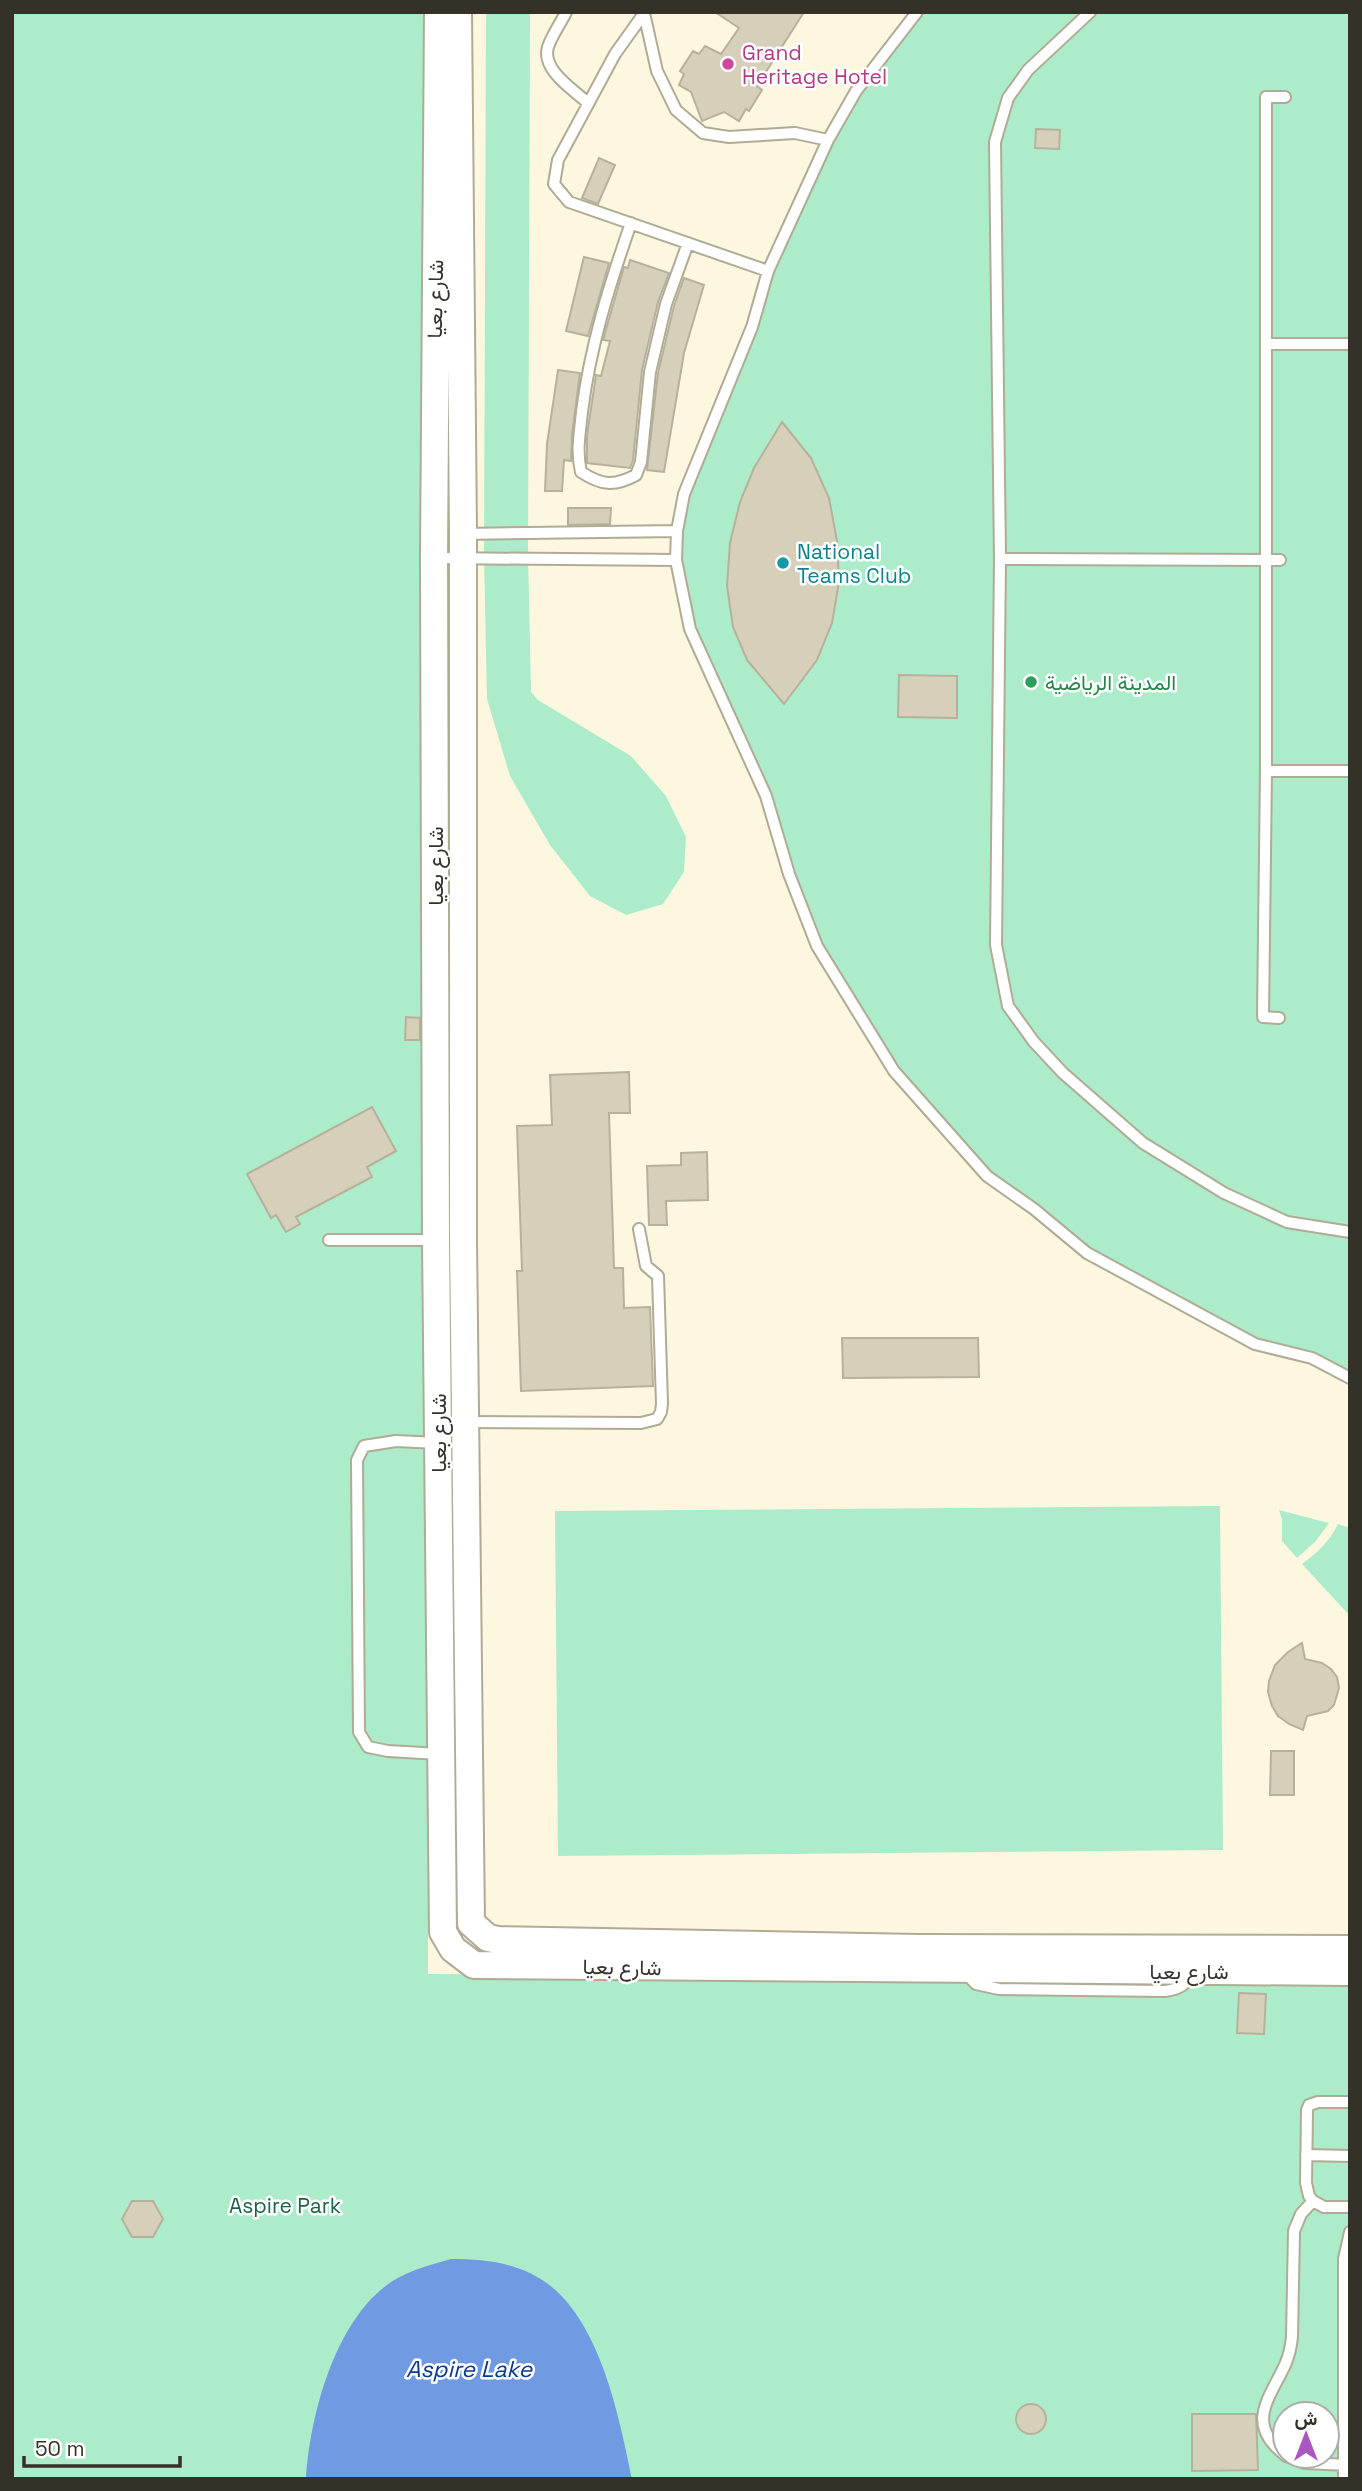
<svg xmlns="http://www.w3.org/2000/svg" width="1362" height="2491" viewBox="0 0 1362 2491" font-family="'Space Grotesk',Vazirmatn,sans-serif">
  <rect width="100%" height="100%" fill="#fdf7e0"/>
  <!-- green -->
  <path fill="#acecca" fill-rule="evenodd" d="M12,12H428V1974L1350,1980V2479H12ZM1285,2414H1327V2456H1285Z
    M486,12H530L528,556L531,692L538,700L631,756L666,796L686,837L684,872L663,904L626,915L590,896L550,845L510,776L487,699L484,557Z
    M917,12H1350V1378L1312,1358L1255,1344L1087,1253L987,1176L894,1071L817,946L766,796L690,629L676,560L684,494L768,271L828,140Z
    M1220,1506L1223,1850L558,1856L555,1511Z
    M1279,1510L1329,1523L1315,1542L1297,1558L1282,1541V1520Z
    M1338,1524L1350,1528V1616L1302,1564C1318,1552 1329,1542 1338,1524Z"/>
  <!-- water -->
  <path fill="#709ae2" d="M451,2259C482,2259 512,2262 539,2278C599,2313 619,2416 632,2479H306C310,2415 335,2320 391,2282C410,2270 430,2265 451,2259Z"/>
  <!-- building -->
  <path fill="#d6d0ba" stroke="#b7b19c" stroke-width="2" d="M715,12H804L757,86L762,90L749,111L746,109L739,121L724,112L702,121L691,92L679,85L684,74L680,71L693,51L699,54L705,46L721,54L739,28Z
    M1036,129L1060,130L1059,149L1035,148Z
    M599,158L615,165L598,204L582,198Z
    M584,257L609,263L588,336L566,331Z
    M630,260L669,273L658,302L642,370L633,460L630,468L587,463V435L596,375L601,376L610,341L603,340L624,267L628,268Z
    M684,278L704,285L684,353L664,472L647,470L658,373L674,306Z
    M558,370L580,373L572,434L571,461L564,460L562,491H545L547,444Z
    M782,422L811,458L829,498L837,541L839,582L832,623L817,660L784,704L747,660L733,627L727,586L730,543L740,502L754,468Z
    M568,508H611L610,524L568,525Z
    M899,675L957,676V718L898,717Z
    M406,1017L420,1018V1040H405Z
    M629,1072L630,1113H609L614,1268H623L624,1308L650,1307L653,1386L521,1391L517,1271H522L517,1126L552,1125L550,1075Z
    M372,1107L396,1151L367,1167L372,1177L296,1217L300,1224L286,1232L276,1215L271,1218L247,1174Z
    M707,1152L708,1200L666,1201L667,1225H649L647,1166L681,1165V1153Z
    M842,1338H978L979,1377L843,1378Z
    M1302,1643L1305,1659L1322,1663L1331,1669L1337,1677L1339,1688L1334,1705L1328,1711L1307,1716L1303,1730L1289,1724L1278,1716L1272,1706L1268,1692L1269,1681L1275,1665L1288,1652Z
    M1271,1751H1294V1795H1270Z
    M1239,1993L1266,1994L1264,2034L1237,2033Z
    M132,2201H153L163,2219L153,2237H132L122,2219Z
    M1016 2419a15 15 0 1 1 30 0a15 15 0 1 1-30 0Z
    M1192,2414H1256L1258,2470L1192,2471Z"/>
  <g fill="none" stroke-linecap="round" stroke-linejoin="round">
    <defs>
      <path id="service" d="M566,12C561,23 552,35 548,47C541,70 574,90 588,103
        M645,12L615,54L558,160L554,184L569,202L768,271
        M917,12L856,91L828,140L768,271L752,327L684,494L677,531L676,560L690,629L766,796L789,874L817,946L894,1071L987,1176L1034,1209L1087,1253L1255,1344L1312,1358L1350,1378
        M1090,12L1028,70L1008,98L995,142L1000,559L996,945L1008,1006L1034,1042L1063,1073L1143,1143L1224,1193L1287,1222L1350,1232
        M644,13L657,71L676,110L703,133L729,137L795,133L828,140
        M631,223C609,286 590,347 582,412C580,433 576,451 581,472C601,485 614,487 636,475L641,462L650,372L666,304L688,243
        M1266,344H1350
        M463,534L677,531
        M434,558L676,560
        M1000,559L1280,560
        M1266,771H1350
        M1279,1018L1263,1017L1266,771V97H1285
        M329,1240H436
        M467,1422L641,1423L657,1419L661,1412L662,1404L658,1276L646,1266L639,1229
        M438,1443L396,1441L364,1446L357,1460L359,1732L368,1747L388,1751L440,1754
        M964,1972L976,1984L999,1989L1165,1991C1180,1989 1185,1985 1193,1973
        M1350,2102H1318L1309,2105L1307,2110L1306,2183L1309,2196L1313,2201L1324,2207H1350
        M1306,2155L1350,2156
        M1285,2455C1245,2424 1269,2399 1285,2365C1289,2356 1291,2347 1292,2337L1294,2231L1301,2214L1313,2201
        M1286,2456L1305,2463L1348,2465
        M1344,2479V2259L1350,2232"/>
      <path id="tertiary" d="M438,12L434,558L436,1240L443,1932L453,1949L474,1965L1350,1972
        M458,12L463,534V1240L471,1923L488,1938L498,1940L918,1948L1350,1949"/>
    </defs>
    <!-- service casing -->
    <use href="#service" stroke="#b0ab95" stroke-width="14"/>
    <!-- tertiary casing -->
    <use href="#tertiary" stroke="#b0ab95" stroke-width="30"/>
    <!-- service -->
    <use href="#service" stroke="#fff" stroke-width="10"/>
    <!-- tertiary -->
    <use href="#tertiary" stroke="#fff" stroke-width="26"/>
  </g>
  <!-- markers -->
  <circle fill="#d1479c" stroke="#fff" stroke-width="2.5" cx="728" cy="64" r="7"/>
  <circle fill="#0f9aa8" stroke="#fff" stroke-width="2.5" cx="783" cy="563" r="7"/>
  <circle fill="#2e9e5b" stroke="#fff" stroke-width="2.5" cx="1031" cy="682" r="7"/>
  <g text-anchor="middle" dominant-baseline="central" stroke-width="5" stroke-linejoin="round" paint-order="stroke">
    <!-- hotel labels -->
    <g font-size="21" fill="#b23c85" stroke="#fff" text-anchor="start">
      <text x="742" y="52">Grand<tspan x="742" dy="24">Heritage Hotel</tspan></text>
    </g>
    <!-- street labels -->
    <g font-size="21" fill="#343129" stroke="#fff">
      <text transform="translate(435 299) rotate(-89)">شارع بعيا</text>
      <text transform="translate(435 866) rotate(-90)">شارع بعيا</text>
      <text transform="translate(438 1433) rotate(-90)">شارع بعيا</text>
      <text transform="translate(622 1967) rotate(1)">شارع بعيا</text>
      <text x="1189" y="1971">شارع بعيا</text>
    </g>
    <!-- culture labels -->
    <g font-size="21" fill="#0d838f" stroke="#fff" text-anchor="start">
      <text x="797" y="551">National<tspan x="797" dy="24">Teams Club</tspan></text>
    </g>
    <!-- leisure labels -->
    <g font-size="21" fill="#27864d" stroke="#fff" text-anchor="start">
      <text x="1045" y="682">المدينة الرياضية</text>
    </g>
    <!-- park labels -->
    <g font-size="21" fill="#1b6445" stroke="#fff">
      <text x="285" y="2205">Aspire Park</text>
    </g>
    <!-- water labels -->
    <g font-size="23" font-style="italic" fill="#093b8e" stroke="#fff">
      <text x="469" y="2369">Aspire Lake</text>
    </g>
  </g>
  <!-- border -->
  <rect width="1362" height="2491" fill="none" stroke="#343129" stroke-width="28"/>
  <!-- north arrow -->
  <g transform="translate(1306 2435)"><circle r="33" fill="#ffffff" stroke="#aeada9" stroke-width="2"/>
  <path d="M0-5L12 26L0 18L-12 26Z" fill="#ac55c3"/>
  <text y="-10" font-size="19" font-weight="bold" text-anchor="middle" fill="#343129">ش</text>
  </g>
  <!-- scale -->
  <path d="M24 2456v10h156v-10" fill="none" stroke="#343129" stroke-width="3.5"/>
  <text x="35" y="2456" font-size="21" fill="#343129" stroke="#ffffff" stroke-width="5" paint-order="stroke">50 m</text>
</svg>
